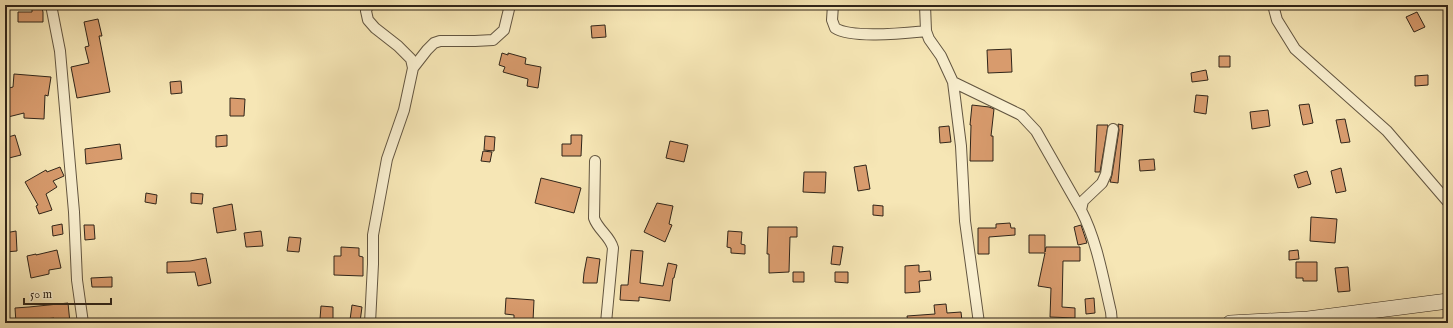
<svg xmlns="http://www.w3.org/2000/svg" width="1453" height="328" viewBox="0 0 1453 328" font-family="'IM FELL English',serif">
  <rect width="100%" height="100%" fill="#f6e6b5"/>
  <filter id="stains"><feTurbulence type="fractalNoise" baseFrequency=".005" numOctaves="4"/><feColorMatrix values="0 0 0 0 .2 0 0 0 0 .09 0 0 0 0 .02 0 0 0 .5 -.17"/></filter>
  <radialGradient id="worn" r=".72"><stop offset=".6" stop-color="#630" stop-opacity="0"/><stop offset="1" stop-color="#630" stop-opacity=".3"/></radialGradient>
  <!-- building -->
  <path fill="#d89b6d" stroke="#302519" d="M32,5H41L43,12V22H18V12H32Z
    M1417,12L1425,27L1414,32L1406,17Z
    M98,19L102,36H99L110,92L77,98L71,67L89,63L85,47L89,46L84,22Z
    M605,25L606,37L592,38L591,26Z
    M1011,49L1012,72L988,73L987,50Z
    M502,53L508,55V53L526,58L525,64L541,67L538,88L527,86L528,79L503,72L505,67L499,65Z
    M1219,56H1230V67H1219Z
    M1206,70L1208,80L1192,82L1191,73Z
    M14,74L51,77L48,96L45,95L44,119L24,118V113L8,117L5,106V89L13,87Z
    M1428,75V85L1415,86V76Z
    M181,81L182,93L171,94L170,82Z
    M1196,95L1208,96L1206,114L1194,112Z
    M230,98L245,99L244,116H230Z
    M1309,104L1313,123L1303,125L1299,105Z
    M972,105L989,107L994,109L991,136H993V161H970L971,125H970Z
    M1268,110L1270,126L1252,129L1250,112Z
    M1345,119L1350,142L1341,143L1336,120Z
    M1118,124L1123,125L1118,183L1110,182L1112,175L1119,130Z
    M1097,125H1108L1100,172H1095Z
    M949,126L951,142L940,143L939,127Z
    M15,135L21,155L5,159V138Z
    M227,135V146L216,147V136Z
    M571,135H582L581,156H562V144H571Z
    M485,136L495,137L494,151L484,150Z
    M670,141L688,145L684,162L666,158Z
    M120,144L122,159L86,164L85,149Z
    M483,151L492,152L490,162L481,161Z
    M1154,159L1155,170L1140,171L1139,160Z
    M866,165L870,189L858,191L854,167Z
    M60,167L64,176L53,181L57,187L46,194L52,210L39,214L36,206L38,205L25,182L46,170L47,172Z
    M1341,168L1346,191L1336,193L1331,171Z
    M1307,171L1311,184L1298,188L1294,175Z
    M804,172H826L825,193L803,192Z
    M541,178L581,188L574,213L535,203Z
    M146,193L157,195L156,204L145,202Z
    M191,193L203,194L202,204L191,203Z
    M657,203L673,206L669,224L672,225L665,242L644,232Z
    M232,204L236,230L217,233L213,208Z
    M873,205L883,206V216L873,215Z
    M1311,217L1337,219L1335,243L1310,241Z
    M1010,223L1011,228H1015V235L989,237V254H978V228H996V224Z
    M62,224L63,234L53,236L52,226Z
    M84,225H94L95,239L85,240Z
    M1081,225L1087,243L1078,245L1074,227Z
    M768,227H797V237H790L789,272L769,273V254H767Z
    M16,231L17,251L5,252V233Z
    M261,231L263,246L246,247L244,233Z
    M728,231L742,232L741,244L745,245V254L731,253V248L727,247Z
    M1029,235H1045V252L1046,247H1080V261H1063L1062,307L1075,308V318L1050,317L1051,288L1038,286L1045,253H1029Z
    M289,237L301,238L299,252L287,251Z
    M833,246L843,247L840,265L831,264Z
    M341,247L359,248V256L363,257V276L334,275V256H341Z
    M57,250L61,268L49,270V274L31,278L27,256L36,254V255Z
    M631,250L643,251L640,283L663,286L668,263L677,265L674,278H673L670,301L639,297V301L620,300L621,285H628Z
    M1298,250L1299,259L1289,260V251Z
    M587,257L600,259L597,283H583L584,273Z
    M206,258L211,283L198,286L195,272L167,273V262L190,261Z
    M1296,262H1317V281H1303V278H1296Z
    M919,265V272L930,271L931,280L919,281L920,292L905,293V266Z
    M1348,267L1350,291L1338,292L1335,268Z
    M793,272H804V282H793Z
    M835,272H848V283L835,282Z
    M112,277V287H92L91,278Z
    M506,298L534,300L533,321H514V315L505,314Z
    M1094,298L1095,313L1086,314L1085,299Z
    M68,303L70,323H54V318L28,321V323H16L15,308L29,307Z
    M946,304L947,313L961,312L962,321L908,323L907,316L935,314L934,305Z
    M352,305L362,307L360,322L350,320Z
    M321,306L333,307V320L320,319Z"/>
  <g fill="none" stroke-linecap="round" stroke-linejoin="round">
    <defs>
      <path id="minor" d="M51,5L60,51L74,212L77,280L83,323
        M368,5L366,11L368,20L375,28L398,46L411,59L413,68L404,110L387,159L373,235V264L370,323
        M833,5L832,20L835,28C852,39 905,33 926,31
        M925,5L926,31L929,39L941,56L953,82L961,146L965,221L979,323
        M1273,5L1277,20L1295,49L1387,131L1448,202
        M413,68L427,50L434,43L440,41H475L493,40L504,30L510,5
        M953,82L1021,115L1036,131L1081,210
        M595,161L594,218C598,230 610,236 613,248L606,323
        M1112,323L1111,312C1103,278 1097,241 1081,210L1083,201L1102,183L1106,174L1113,129"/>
      <path id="secondary" d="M1230,323L1308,319L1448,301"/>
    </defs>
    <!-- minor casing -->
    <use href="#minor" stroke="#625540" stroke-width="12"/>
    <!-- secondary casing -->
    <use href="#secondary" stroke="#302519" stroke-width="16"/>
    <!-- minor -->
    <use href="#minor" stroke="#f9efcf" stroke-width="10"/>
    <!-- secondary -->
    <use href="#secondary" stroke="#f9efcf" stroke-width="15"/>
  </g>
  <!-- margin -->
  <rect width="1453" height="328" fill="none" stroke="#f6e6b5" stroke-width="20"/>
  <rect x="6" y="6" width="1441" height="316" fill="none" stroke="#302519" stroke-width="2"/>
  <rect x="10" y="10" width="1433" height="308" fill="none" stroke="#302519"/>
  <!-- scale -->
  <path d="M24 298v6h87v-6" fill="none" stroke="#302519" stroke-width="2"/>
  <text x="30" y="298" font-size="12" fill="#302519" stroke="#f9efcf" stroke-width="3" paint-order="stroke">50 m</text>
  <rect width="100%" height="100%" filter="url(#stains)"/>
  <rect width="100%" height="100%" fill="url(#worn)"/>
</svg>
